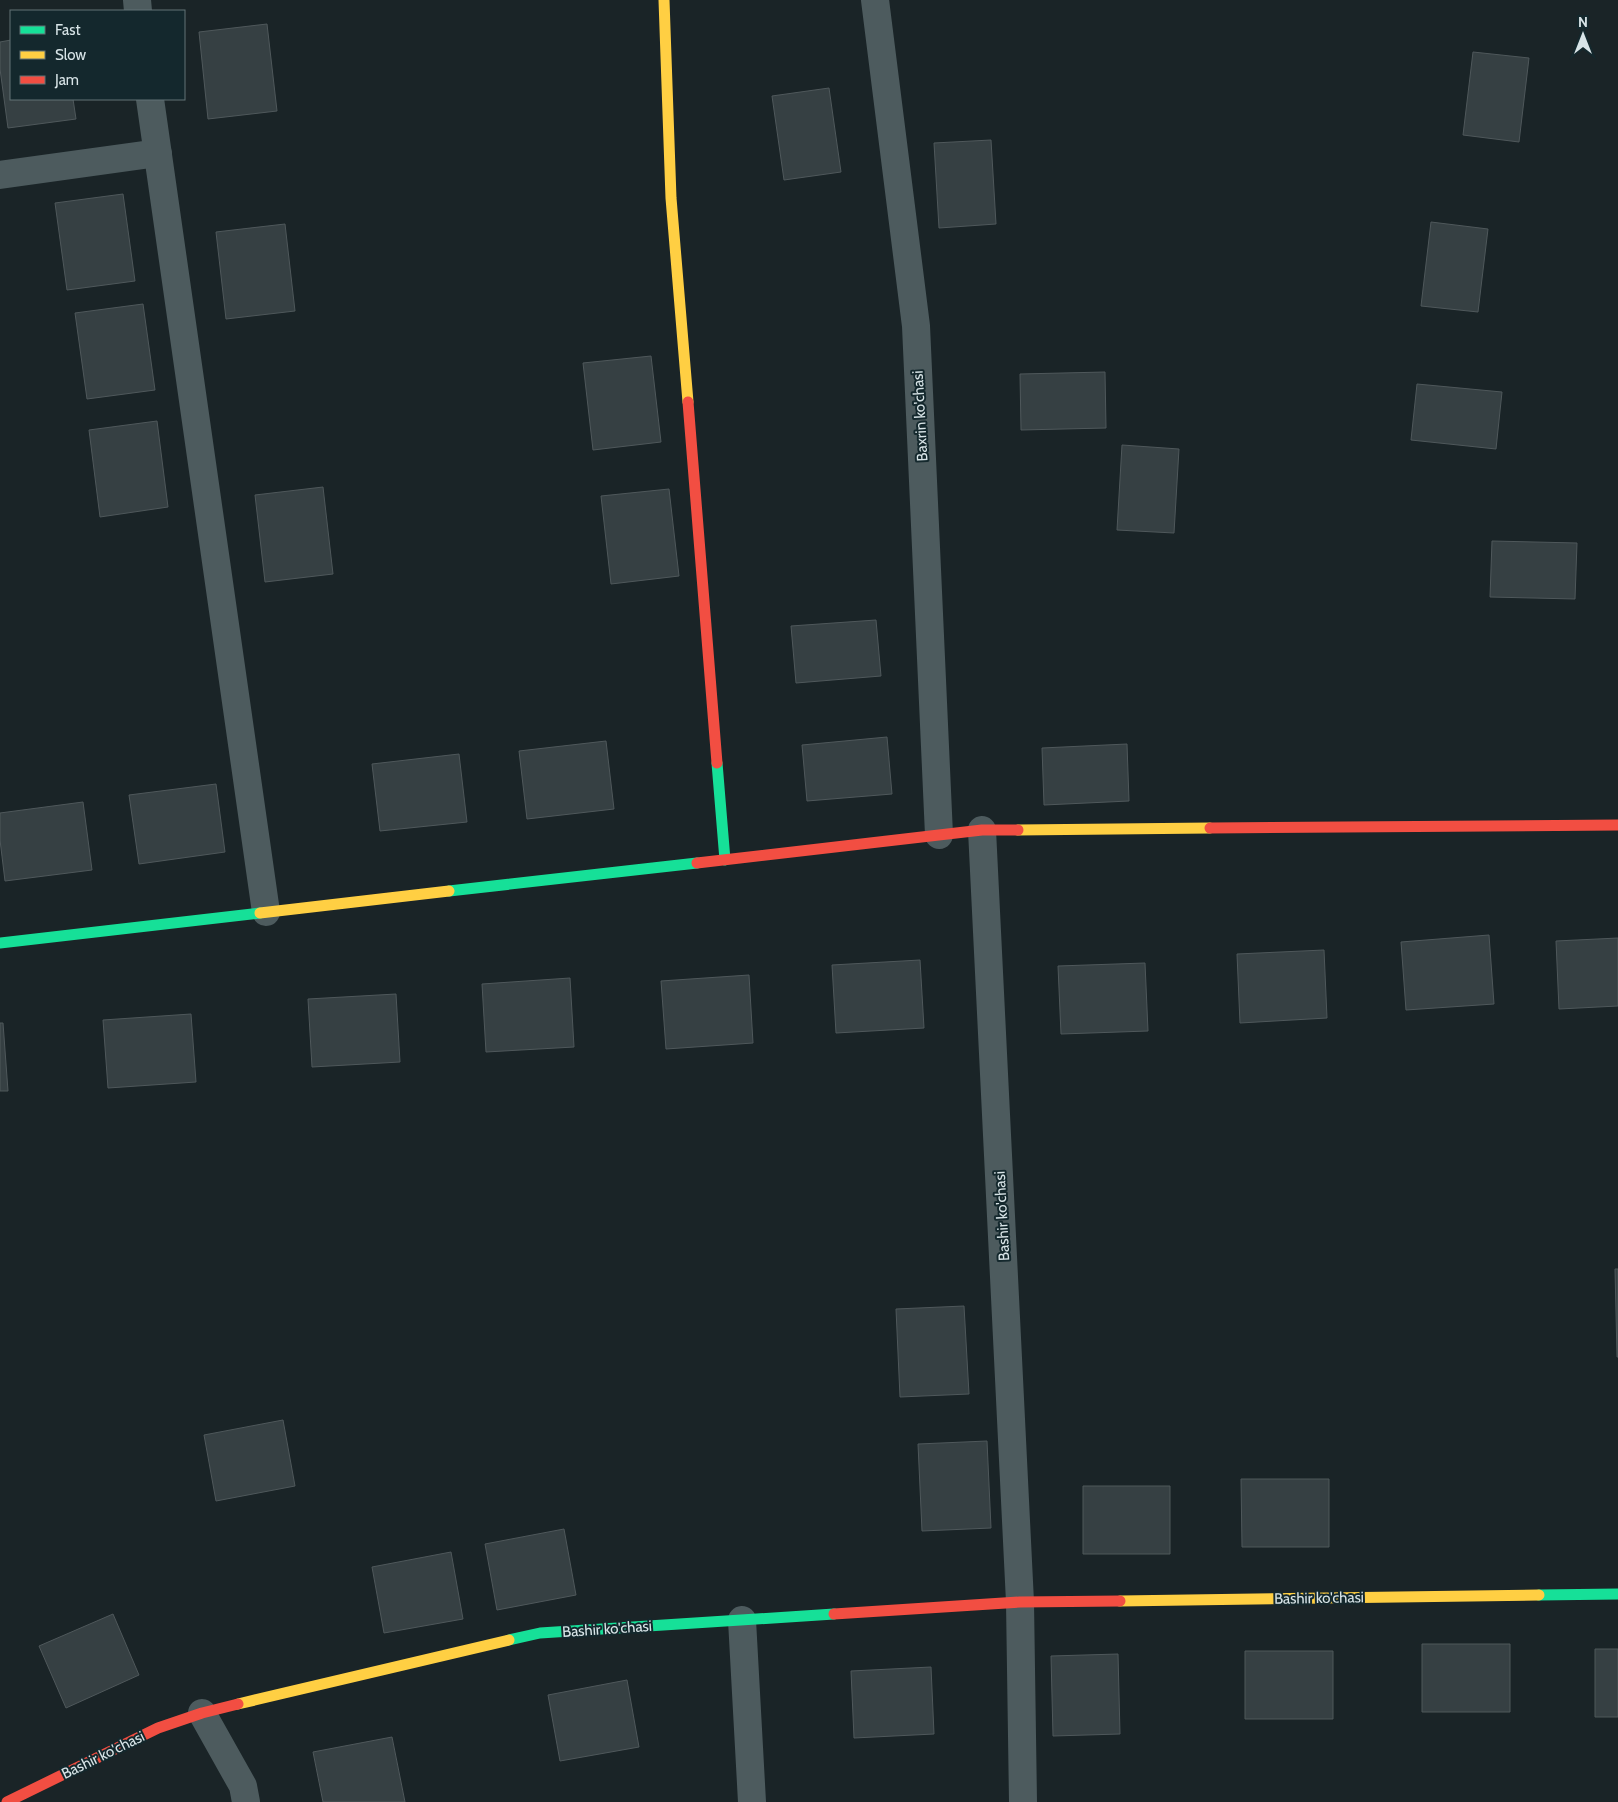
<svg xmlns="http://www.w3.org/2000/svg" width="1618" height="1802" viewBox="0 0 1618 1802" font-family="Cabin,sans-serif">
  <rect width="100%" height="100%" fill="#1a2427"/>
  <!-- building -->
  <path fill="#364043" stroke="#4f585b" d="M267,24L277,111L208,119L199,32Z
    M11,40V99H73L76,119L8,128L0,69V42Z
    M1473,52L1529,58L1519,142L1463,135Z
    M829,88L841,172L784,180L772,96Z
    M991,140L996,224L939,228L934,143Z
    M123,194L135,281L67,290L55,203Z
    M1431,222L1488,229L1478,312L1421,306Z
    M285,224L295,311L226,319L216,232Z
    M143,304L155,390L87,399L75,313Z
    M651,356L661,442L593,450L583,363Z
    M1105,372L1106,428L1021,430L1020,374Z
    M1417,384L1502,392L1496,449L1411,440Z
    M157,421L168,507L100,517L89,430Z
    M1122,445L1179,449L1174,533L1117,530Z
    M323,487L333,574L265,582L255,495Z
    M669,489L679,576L611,584L601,496Z
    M1492,541L1577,543L1575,599L1490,597Z
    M876,620L881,676L796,683L791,626Z
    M887,737L892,794L807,801L802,745Z
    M606,741L614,809L527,819L519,751Z
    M1127,744L1129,801L1044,805L1042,748Z
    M459,754L467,822L380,831L372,764Z
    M216,784L225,852L139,864L129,795Z
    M83,802L92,870L5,881L0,840V813Z
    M1489,935L1494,1004L1406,1010L1401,942Z
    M1618,938V1006L1559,1009L1556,941Z
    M1324,950L1327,1018L1240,1023L1237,954Z
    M920,960L924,1028L836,1033L832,965Z
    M1145,963L1148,1031L1061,1034L1058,966Z
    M749,975L753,1043L666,1049L661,981Z
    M570,978L574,1047L486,1052L482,984Z
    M396,994L400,1062L312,1067L308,999Z
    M191,1014L196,1082L108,1088L103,1020Z
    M0,1023H3L8,1091H0Z
    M1615,1269H1618V1357H1617Z
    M964,1306L969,1394L900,1397L896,1309Z
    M283,1420L295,1486L216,1501L204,1435Z
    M987,1441L991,1528L922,1531L918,1444Z
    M1241,1479H1329V1547H1242Z
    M1083,1486H1170V1554H1083Z
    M564,1529L576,1595L497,1610L485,1544Z
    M451,1552L463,1619L384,1633L372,1567Z
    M113,1614L139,1675L66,1708L39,1646Z
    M1422,1644H1510V1712H1422Z
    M1595,1649H1618V1717H1595Z
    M1245,1651H1333V1719H1245Z
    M1118,1654L1120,1734L1053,1736L1051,1656Z
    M931,1667L934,1734L854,1738L851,1671Z
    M627,1680L639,1747L560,1761L548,1695Z
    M392,1737L405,1802H323L313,1752Z"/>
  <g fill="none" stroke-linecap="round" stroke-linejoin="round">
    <!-- street -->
    <path stroke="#4d5b5e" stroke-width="28" d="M137,0L138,11
      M875,0L916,326L939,835
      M150,99L266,912
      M0,175L158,153
      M982,830L1020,1602L1023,1802
      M742,1620L752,1802
      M202,1713L243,1786L246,1802"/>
    <!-- fast -->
    <path stroke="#16e098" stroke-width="11" d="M717,763L725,860
      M449,891L697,863
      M0,943L260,913
      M1539,1595L1618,1594
      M509,1640L540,1633L834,1614"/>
    <!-- slow -->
    <path stroke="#ffcf43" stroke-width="11" d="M664,0L671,198L688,402
      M1018,830L1210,828
      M260,913L449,891
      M1120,1601L1539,1595
      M238,1704L509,1640"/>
    <!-- jam -->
    <path stroke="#f24e42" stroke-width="11" d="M688,402L717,763
      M1210,828L1618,825
      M697,863L982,830H1018
      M834,1614L1020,1602L1120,1601
      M7,1802L158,1728L202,1713L238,1704"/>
  </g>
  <g text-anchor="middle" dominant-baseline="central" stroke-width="4" stroke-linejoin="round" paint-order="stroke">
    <!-- street labels -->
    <g font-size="15" fill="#d8e4e7" stroke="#14282d">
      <text transform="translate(920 416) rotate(-93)">Baxrin ko'chasi</text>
      <text transform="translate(1002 1216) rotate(-93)">Bashir ko'chasi</text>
      <text transform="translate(1319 1598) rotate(-1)">Bashir ko'chasi</text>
      <text transform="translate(607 1629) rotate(-4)">Bashir ko'chasi</text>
      <text transform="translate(103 1755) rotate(-26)">Bashir ko'chasi</text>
    </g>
  </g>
  <!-- legend -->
  <rect x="10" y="10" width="175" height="90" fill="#14282d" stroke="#627377"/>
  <rect x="20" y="26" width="25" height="8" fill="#16e098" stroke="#627377"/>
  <text x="55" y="35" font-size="15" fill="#d8e4e7">Fast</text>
  <rect x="20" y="51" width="25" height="8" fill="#ffcf43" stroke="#627377"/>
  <text x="55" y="60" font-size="15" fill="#d8e4e7">Slow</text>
  <rect x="20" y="76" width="25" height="8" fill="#f24e42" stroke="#627377"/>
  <text x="55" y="85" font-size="15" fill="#d8e4e7">Jam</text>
  <!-- north arrow -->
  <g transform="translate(1583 35)" stroke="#14282d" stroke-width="4" paint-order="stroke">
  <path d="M0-4L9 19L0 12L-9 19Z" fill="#d8e4e7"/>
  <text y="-8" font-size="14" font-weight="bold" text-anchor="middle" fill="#d8e4e7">N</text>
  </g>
</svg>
